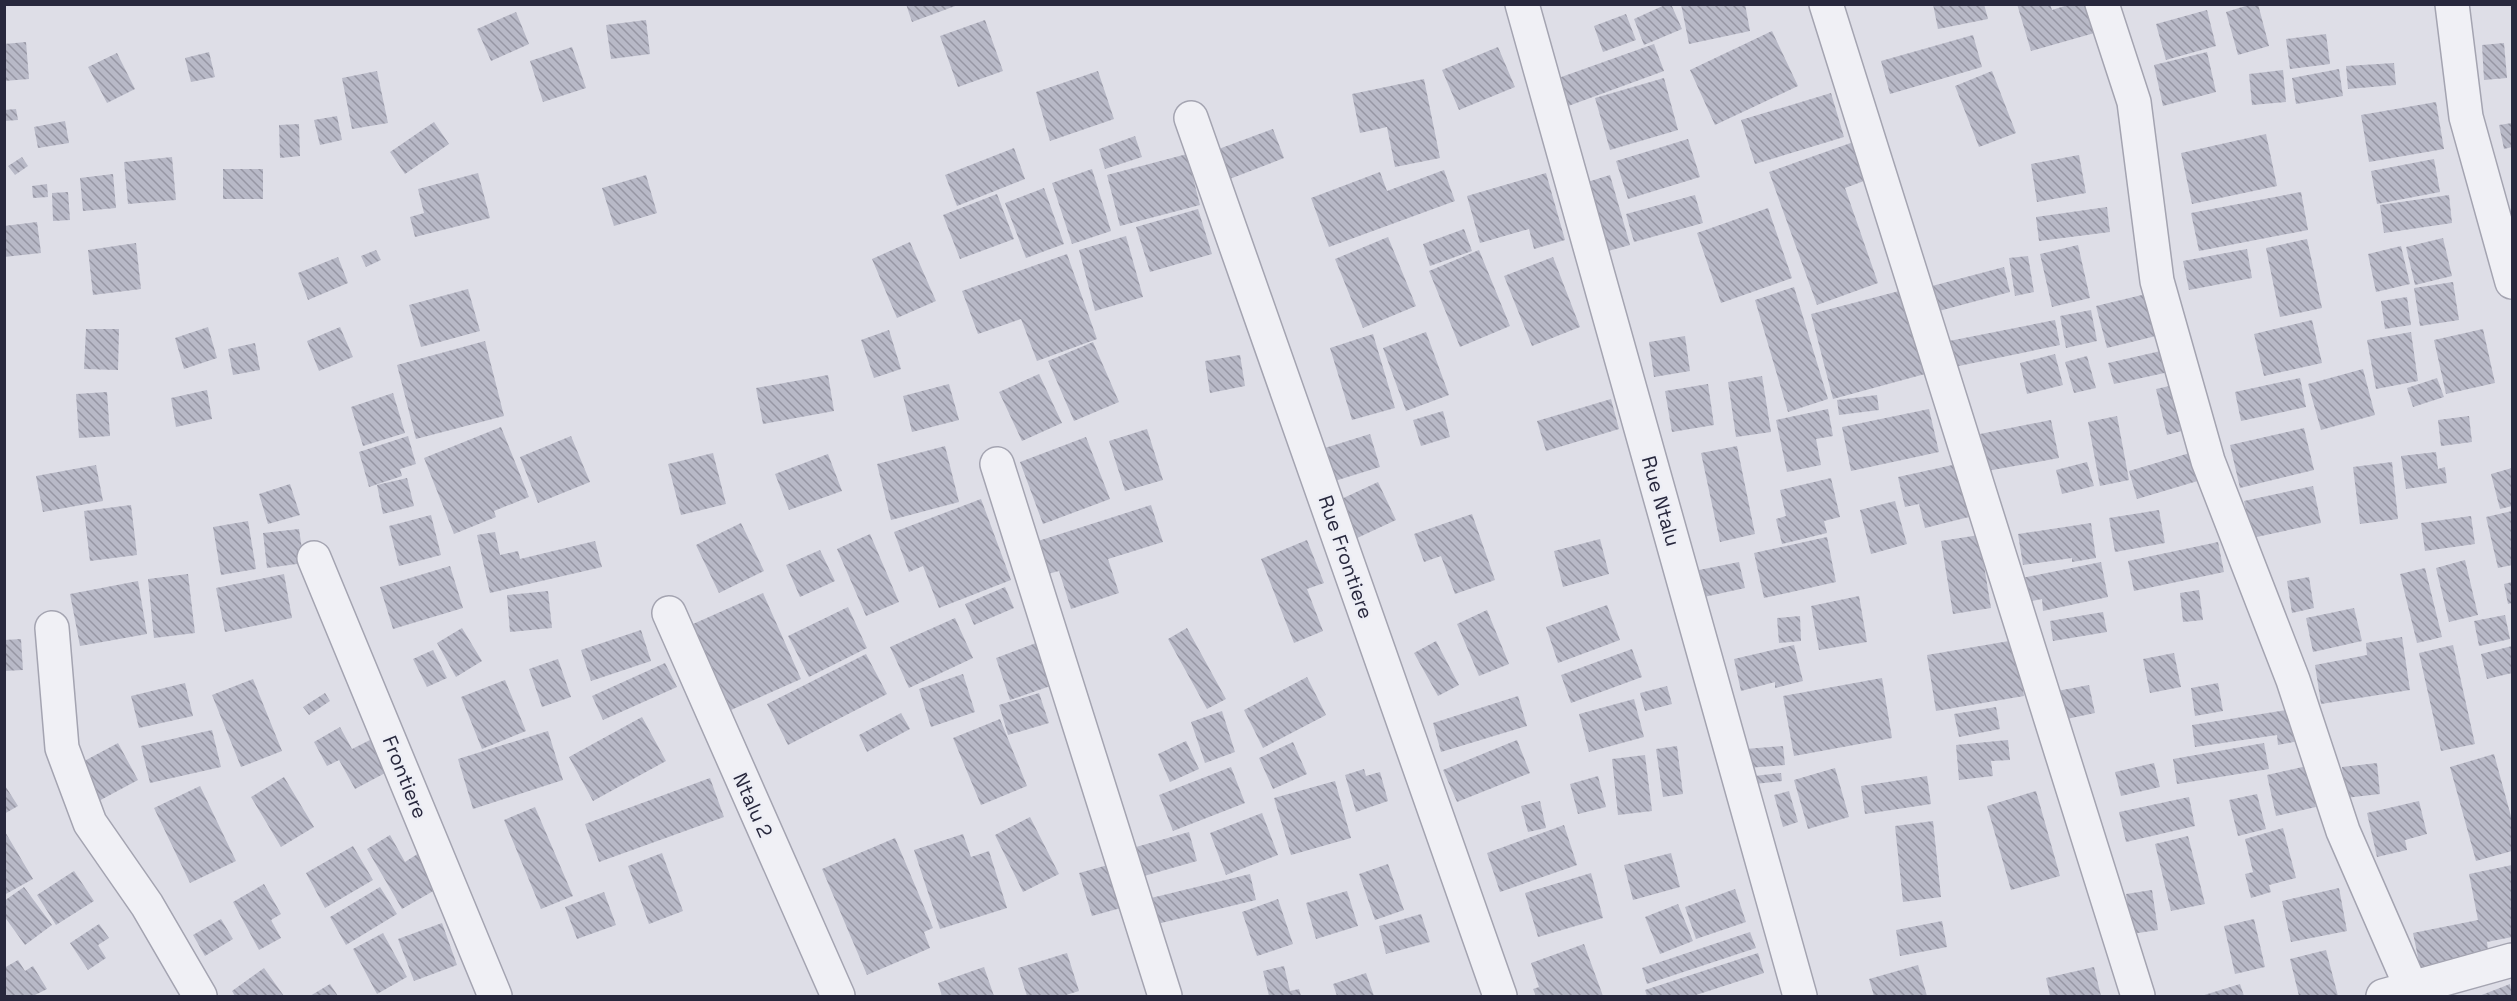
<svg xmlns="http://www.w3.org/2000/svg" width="2517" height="1001" viewBox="0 0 2517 1001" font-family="'Space Grotesk',sans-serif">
  <defs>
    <pattern id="building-back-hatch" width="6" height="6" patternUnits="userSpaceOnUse" patternTransform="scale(1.5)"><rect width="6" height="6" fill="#b8b9c7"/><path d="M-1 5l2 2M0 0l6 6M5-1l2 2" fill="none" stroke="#9696a3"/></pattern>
  </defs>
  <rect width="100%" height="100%" fill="#dedee7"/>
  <!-- building -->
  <path fill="url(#building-back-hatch)" d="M906,4H958V5L912,22Z
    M1667,4H1671L1682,29L1644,45L1634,19Z
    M1681,4H1745L1750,31L1689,44Z
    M1933,4H1984L1988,19L1938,29Z
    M2017,4H2050L2052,10L2071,4H2090L2098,32L2031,51Z
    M2252,4H2258L2269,46L2238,55L2226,12Z
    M2207,10L2216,46L2166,60L2156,24Z
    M516,12L529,44L491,61L477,29Z
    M1626,14L1636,40L1603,52L1594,26Z
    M646,20L650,54L611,59L606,25Z
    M985,20L1003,71L958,87L940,36Z
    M1772,31L1798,86L1715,125L1690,70Z
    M2326,34L2330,64L2290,69L2286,39Z
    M1973,35L1982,67L1890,94L1881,61Z
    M26,42L29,79L4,81V44Z
    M2504,43L2507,78L2484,80L2482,45Z
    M1654,44L1664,71L1560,109L1550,81Z
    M572,47L586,88L543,102L530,61Z
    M1498,47L1515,87L1459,110L1442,70Z
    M209,52L215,77L191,82L185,58Z
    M2207,52L2216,92L2163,106L2154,65Z
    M117,53L135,89L107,103L88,67Z
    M2394,63L2396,85L2348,89L2346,66Z
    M2339,69L2343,96L2296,104L2292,78Z
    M2283,70L2286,102L2252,105L2249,74Z
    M377,71L388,123L352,129L342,78Z
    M1098,71L1114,119L1050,141L1036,92Z
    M1992,71L2016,133L1979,147L1955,86Z
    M1664,78L1678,130L1610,150L1595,98Z
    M1424,79L1440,158L1395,167L1387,127L1360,133L1352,94Z
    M1831,93L1844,137L1755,164L1741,120Z
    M2436,102L2444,149L2369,162L2361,115Z
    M16,109L18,120L4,121V110Z
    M337,116L342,140L320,145L314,120Z
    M65,121L69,143L38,148L34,127Z
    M434,122L449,144L405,174L390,152Z
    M2512,123V147L2504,149L2499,125Z
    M299,124L300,156L280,158L279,125Z
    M1273,129L1284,158L1227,180L1216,150Z
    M2266,134L2277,186L2192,204L2181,153Z
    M1135,136L1142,157L1105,169L1099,149Z
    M1688,139L1700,177L1628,199L1616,161Z
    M1859,140L1872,178L1845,188L1878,283L1817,305L1769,172Z
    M1014,148L1025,179L957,206L945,175Z
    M1187,154L1200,205L1120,226L1107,175Z
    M2079,155L2086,193L2037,202L2031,164Z
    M22,157L28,166L15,175L8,166Z
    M172,157L176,200L128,204L124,162Z
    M2434,159L2440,192L2377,204L2371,171Z
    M223,169H263V199H223Z
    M1092,169L1111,231L1072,244L1052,183Z
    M1444,170L1455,201L1329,247L1311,198L1380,172L1387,191Z
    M478,173L490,218L415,237L410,217L424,213L418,189Z
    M1546,173L1565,240L1534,249L1529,229L1480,243L1467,196Z
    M113,174L116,208L83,211L80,178Z
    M646,175L657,213L614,226L602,188Z
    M1610,175L1630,245L1597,254L1578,185Z
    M47,184L48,197L33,198L32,186Z
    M1044,188L1064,244L1026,258L1005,203Z
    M68,192L70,220L53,221L52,193Z
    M2301,192L2308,230L2199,251L2191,213Z
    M997,194L1014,239L960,259L943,215Z
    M1695,195L1703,223L1634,242L1626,214Z
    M2449,195L2452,223L2384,233L2380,205Z
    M2107,207L2110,232L2039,241L2036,217Z
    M1768,208L1792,278L1721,303L1697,233Z
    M1198,209L1212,254L1150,272L1136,227Z
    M37,222L41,253L4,257V226Z
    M1464,229L1472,251L1430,266L1423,244Z
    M1126,236L1143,297L1095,311L1079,250Z
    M1388,237L1416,306L1363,328L1335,259Z
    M2443,238L2452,276L2415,285L2406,247Z
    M2307,239L2322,308L2280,317L2266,248Z
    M910,242L936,301L897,318L872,259Z
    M136,243L141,289L93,295L88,250Z
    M2078,245L2090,298L2052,307L2040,254Z
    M2401,246L2410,284L2376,292L2368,254Z
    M2247,249L2252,278L2189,290L2183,261Z
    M376,250L381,260L366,267L361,256Z
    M1479,250L1510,326L1460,347L1429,271Z
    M1067,254L1097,339L1037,361L1021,319L978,334L962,291Z
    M2028,256L2034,292L2015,296L2009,258Z
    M338,257L348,283L308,300L298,273Z
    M1553,257L1580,327L1532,346L1504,276Z
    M2004,267L2010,292L1939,311L1932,286Z
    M2453,282L2459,320L2420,326L2414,288Z
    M1794,287L1828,399L1788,412L1755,300Z
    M468,289L480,331L421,347L409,305Z
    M1903,290L1925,374L1833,399L1811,314Z
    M2146,294L2156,336L2107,348L2096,306Z
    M2407,297L2411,325L2385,329L2381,301Z
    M2091,310L2097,341L2066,348L2060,316Z
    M2055,320L2060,345L1954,367L1949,341Z
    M2312,320L2322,363L2264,376L2254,334Z
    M208,327L217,358L184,369L175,338Z
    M340,327L353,357L319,371L307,341Z
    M86,329H119L118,370L84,369Z
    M2483,329L2495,383L2446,394L2434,340Z
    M889,330L901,369L874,378L861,340Z
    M1426,332L1449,395L1406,411L1383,348Z
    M2411,332L2418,381L2376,389L2367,340Z
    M1373,334L1395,408L1352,420L1330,348Z
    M1685,336L1690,371L1654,377L1649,342Z
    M485,341L504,416L416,439L397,365Z
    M1093,342L1119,402L1074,421L1048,361Z
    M255,343L260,370L233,375L228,349Z
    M2165,350L2169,372L2114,384L2108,363Z
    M2055,354L2063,385L2027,394L2020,363Z
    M1240,355L1245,386L1210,393L1205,361Z
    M2087,356L2096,388L2074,393L2065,362Z
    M2363,369L2375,415L2321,430L2308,384Z
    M1039,374L1062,423L1022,441L999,392Z
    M828,375L834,411L763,424L756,388Z
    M1762,376L1771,432L1736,437L1728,382Z
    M2300,378L2306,407L2241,421L2235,392Z
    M2437,378L2444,397L2413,407L2407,388Z
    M949,384L959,420L912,432L903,396Z
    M1708,384L1714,425L1672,432L1665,391Z
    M2178,384L2189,429L2167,435L2156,389Z
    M207,390L212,419L176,427L171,398Z
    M107,392L110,436L79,438L76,394Z
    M393,393L405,433L363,446L351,407Z
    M1877,395L1879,410L1839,415L1837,400Z
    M1611,399L1619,429L1546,451L1537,421Z
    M1828,409L1833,436L1816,439L1821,465L1787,472L1776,420Z
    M1929,409L1939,452L1851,471L1842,427Z
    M1443,411L1450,437L1421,446L1413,420Z
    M2117,416L2129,480L2100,486L2088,422Z
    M2469,416L2472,442L2441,446L2438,420Z
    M2051,420L2059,458L1987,471L1980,434Z
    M501,427L529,497L494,511L496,517L454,534L424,458Z
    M2304,428L2314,470L2240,488L2230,445Z
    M1147,429L1163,480L1125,491L1109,441Z
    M1370,434L1380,467L1325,484L1315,451Z
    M408,436L416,464L400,469L402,476L369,487L359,452Z
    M571,436L590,482L538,503L520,457Z
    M1086,437L1110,499L1043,524L1020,462Z
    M945,446L959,502L891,520L877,464Z
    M1737,446L1755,534L1720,542L1701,453Z
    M2193,452L2201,480L2137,499L2129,471Z
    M2436,452L2438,469L2445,467L2447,483L2406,489L2401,456Z
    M713,453L726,504L681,515L668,464Z
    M828,454L842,491L789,510L775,474Z
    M2087,462L2094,486L2062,494L2056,470Z
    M2392,462L2398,519L2360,524L2353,467Z
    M1957,464L1969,517L1925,528L1919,504L1905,507L1898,477Z
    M96,465L103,501L43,512L36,476Z
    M2512,468V506L2500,509L2491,474Z
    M407,478L414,506L383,514L377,485Z
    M1831,478L1840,517L1824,521L1827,533L1782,544L1776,519L1786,516L1780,490Z
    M1378,482L1396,520L1355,539L1337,501Z
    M290,484L300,515L268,524L259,494Z
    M2313,486L2321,523L2252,538L2244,501Z
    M981,499L1011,580L939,608L923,566L909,572L894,532Z
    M1895,501L1907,544L1871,554L1860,510Z
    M131,505L137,555L90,561L84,511Z
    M1151,505L1163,542L1108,559L1119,593L1071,609L1059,571L1044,575L1035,542Z
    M2159,510L2165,543L2115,552L2109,518Z
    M2512,511V565L2498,568L2486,517Z
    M1472,514L1495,580L1455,594L1441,556L1424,562L1414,534Z
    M431,515L441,555L399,566L389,526Z
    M2471,516L2475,544L2425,551L2421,523Z
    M248,521L256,569L221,575L213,527Z
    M741,523L764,571L719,593L696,545Z
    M2091,523L2096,558L2072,562V558L2023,565L2018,534Z
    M299,529L304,563L267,568L263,533Z
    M495,532L500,555L518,551L520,559L595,541L602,567L490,593L477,535Z
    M870,534L899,602L866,616L837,549Z
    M1979,535L1991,608L1953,614L1941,541Z
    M1827,537L1836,582L1764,598L1754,553Z
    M1600,539L1609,574L1563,587L1554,551Z
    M1307,540L1324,583L1307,589L1323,631L1294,643L1261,559Z
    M2218,542L2224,572L2134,591L2128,561Z
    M820,550L835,581L800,597L786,565Z
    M2465,560L2478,615L2449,622L2436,568Z
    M1739,562L1745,588L1695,599L1689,572Z
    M2101,562L2108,597L2043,611L2042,599L2022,603L2017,579Z
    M450,566L463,608L393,629L380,587Z
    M2425,568L2442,637L2417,643L2400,574Z
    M188,574L195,633L154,638L148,579Z
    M284,574L292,618L225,632L216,588Z
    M2309,577L2314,608L2292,613L2287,581Z
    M138,581L147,634L80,646L70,594Z
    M2512,582V603L2508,604L2504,584Z
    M1005,587L1014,608L974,625L965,604Z
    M2199,590L2203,620L2183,622L2180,593Z
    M548,591L552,628L510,632L507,595Z
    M763,593L801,679L731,710L693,624Z
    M1859,596L1867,642L1819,650L1811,606Z
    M1607,605L1620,640L1558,663L1546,627Z
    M848,607L867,648L809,677L788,636Z
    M2354,608L2362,641L2313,652L2306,618Z
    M1487,610L1509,664L1479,676L1457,624Z
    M2103,612L2107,632L2053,641L2050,621Z
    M2505,615L2510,639L2479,646L2474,621Z
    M1800,616L1801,641L1779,643L1777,618Z
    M955,618L973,658L909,688L890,647Z
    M462,628L482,661L456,677L437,643Z
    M1187,628L1226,699L1207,709L1168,639Z
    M641,630L651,661L591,681L581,650Z
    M2402,637L2410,690L2321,704L2315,665L2367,655L2366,643Z
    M21,639L23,670L4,671V640Z
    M1044,640L1059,683L1010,700L996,658Z
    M2015,640L2024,696L1936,711L1927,655Z
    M1436,641L1459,685L1438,696L1414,653Z
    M1794,645L1803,681L1775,688V682L1741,691L1734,659Z
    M2453,645L2475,744L2441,751L2419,653Z
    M2512,646V673L2487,679L2481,654Z
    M1632,649L1642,677L1571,703L1561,675Z
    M433,650L447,678L427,687L413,659Z
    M2174,653L2181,687L2150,693L2143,659Z
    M866,654L887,694L788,745L767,704Z
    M558,659L571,697L542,707L529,669Z
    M665,663L677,687L603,720L592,696Z
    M963,674L975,712L931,727L919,689Z
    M1307,677L1326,715L1263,748L1244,710Z
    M1882,678L1892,738L1794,756L1783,696Z
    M253,679L282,751L241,767L212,695Z
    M505,680L526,731L482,749L461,697Z
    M185,683L193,716L139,728L131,696Z
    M2218,683L2223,711L2195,716L2191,688Z
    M2089,685L2095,713L2057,721L2052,692Z
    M1667,686L1672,704L1645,711L1640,693Z
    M325,693L330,701L309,715L303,707Z
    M1039,693L1049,723L1008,735L999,705Z
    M1518,696L1527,726L1441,752L1433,723Z
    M1634,699L1644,737L1589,752L1579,714Z
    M1996,707L2000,729L1959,737L1954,714Z
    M2293,709L2298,741L2278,745L2277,735L2195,747L2192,725Z
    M1222,711L1235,752L1205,763L1191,722Z
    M901,713L910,729L867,752L859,735Z
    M642,717L666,761L593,801L569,757Z
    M1000,719L1027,786L981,805L953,738Z
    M340,727L352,749L370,740L387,772L355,789L339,760L327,766L314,742Z
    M212,730L221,767L150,783L141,746Z
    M548,731L563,780L473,809L458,759Z
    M1517,740L1530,773L1457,802L1443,770Z
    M2008,740L2010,760L1991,761L1993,776L1959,780L1956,745Z
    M1186,741L1199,769L1170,782L1158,754Z
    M1293,742L1307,774L1273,789L1259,758Z
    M118,743L138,780L95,803L75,766Z
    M2264,743L2269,769L2177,784L2173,759Z
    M1677,746L1683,794L1663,797L1656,749Z
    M1783,746L1785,765L1747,768L1745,749Z
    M2494,754L2512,820V851L2476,861L2450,767Z
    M1645,755L1652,811L1618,815L1612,759Z
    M2154,763L2160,787L2121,796L2115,772Z
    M2377,763L2380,794L2345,798L2342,767Z
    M2307,766L2316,807L2276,816L2267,775Z
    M1231,767L1245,803L1173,831L1159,795Z
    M1835,768L1849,817L1808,829L1794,780Z
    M1364,769L1366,776L1380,772L1388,801L1356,812L1345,775Z
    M1781,773L1782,781L1755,784L1754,776Z
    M1598,776L1606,807L1578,814L1570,784Z
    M1927,776L1931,804L1865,814L1861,786Z
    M284,777L314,827L281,847L251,797Z
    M710,778L724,817L599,862L585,824Z
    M1335,781L1351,838L1291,855L1274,798Z
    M4,784L18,806L4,814Z
    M200,786L236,861L190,883L154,808Z
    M1789,791L1798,822L1783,827L1774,795Z
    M2036,791L2060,876L2011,890L1987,806Z
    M2257,794L2266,829L2238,836L2229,800Z
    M2189,797L2195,826L2126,842L2119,812Z
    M1540,801L1546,828L1528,832L1521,806Z
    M2419,801L2427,834L2405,840L2407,850L2377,857L2367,813Z
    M535,807L573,896L541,909L504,820Z
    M1262,813L1278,855L1226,875L1210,833Z
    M1030,817L1059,874L1023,892L995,835Z
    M1933,821L1941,897L1903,902L1895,826Z
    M1564,825L1577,865L1500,892L1487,853Z
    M2283,828L2296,878L2269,885L2271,892L2251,898L2245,874L2253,872L2245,839Z
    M4,830L33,879L4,895Z
    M1189,832L1197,861L1144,876L1136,847Z
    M963,834L971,857L989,851L1007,908L940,929L914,850Z
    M390,835L405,862L422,851L442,886L402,909L367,849Z
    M2188,836L2205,904L2171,911L2155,844Z
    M895,838L933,928L924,932L930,948L867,975L822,869Z
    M353,846L373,880L325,908L306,873Z
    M662,853L683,911L649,924L628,866Z
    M1671,853L1680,887L1633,900L1624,865Z
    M1115,863L1128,906L1092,916L1079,873Z
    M1388,864L1404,910L1375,920L1359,874Z
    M2512,865V937L2487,942L2489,958L2421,972L2413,933L2478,920L2469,874Z
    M74,871L94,901L56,925L37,895Z
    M1591,873L1603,918L1538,937L1525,893Z
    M1250,874L1256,900L1157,924L1151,898Z
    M264,884L281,914L271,920L281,938L259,950L233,902Z
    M24,887L52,925L25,945L4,916V901Z
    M380,887L397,914L346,945L330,917Z
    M2339,888L2347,931L2291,942L2282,901Z
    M1735,889L1746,922L1696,939L1685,907Z
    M2152,890L2158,930L2131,934L2126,894Z
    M1347,891L1358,926L1316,939L1306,903Z
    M604,892L616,925L577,939L565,907Z
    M1278,899L1293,944L1257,956L1242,912Z
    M1678,904L1693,941L1660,954L1645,917Z
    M1421,914L1430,942L1386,954L1379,926Z
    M221,919L233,939L205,956L193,935Z
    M2254,919L2265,967L2235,974L2224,926Z
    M1942,921L1947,947L1900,956L1896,930Z
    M442,923L457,965L414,981L398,939Z
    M99,924L109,938L98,945L106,958L88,970L70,943Z
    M1750,932L1756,948L1647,984L1642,968Z
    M383,933L407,977L377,994L353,949Z
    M1584,944L1603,996H1536L1533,989L1539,987L1531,963Z
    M2326,950L2338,996H2299L2290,959Z
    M1067,953L1079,991L1063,996H1027L1018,968Z
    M1758,953L1764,973L1693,996H1647L1645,990Z
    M18,960L25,971L33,966L47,989L33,996H4V968Z
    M1918,965L1927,996H1874L1869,979Z
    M1284,966L1290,991L1299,989L1301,996H1269L1263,971Z
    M984,967L994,996H942L938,983Z
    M2094,967L2101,996H2050L2046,978Z
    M264,968L284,996H235L232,991Z
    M1366,973L1374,996H1337L1333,984Z
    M330,984L338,996H310Z
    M2240,984L2244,996H2201Z
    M2510,984L2512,996H2479Z"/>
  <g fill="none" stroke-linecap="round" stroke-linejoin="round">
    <defs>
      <path id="minor" d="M1522,4L1800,996
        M1826,4L2138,996
        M2102,4L2134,102L2157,281L2208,461L2293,680L2343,831L2415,996
        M2452,4L2466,117L2512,282
        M1191,118L1500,996
        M997,464L1165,996
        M314,558L495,996
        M669,613L838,996
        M52,628L62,748L90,823L147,905L200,996
        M2383,996L2512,960"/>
    </defs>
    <!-- minor casing -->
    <use href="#minor" stroke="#a4a4b1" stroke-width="36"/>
    <!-- minor -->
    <use href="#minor" stroke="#f0f0f5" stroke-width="33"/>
  </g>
  <g text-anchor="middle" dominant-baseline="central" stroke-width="5" stroke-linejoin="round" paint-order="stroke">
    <!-- street labels -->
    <g font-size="20" fill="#28283d" stroke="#edeef5">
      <text transform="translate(1661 501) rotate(74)">Rue Ntalu</text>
      <text transform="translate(1346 557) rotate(71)">Rue Frontiere</text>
      <text transform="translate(405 777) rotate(68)">Frontiere</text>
      <text transform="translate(753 805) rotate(66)">Ntalu 2</text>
    </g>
  </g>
  <!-- border -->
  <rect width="2517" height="1001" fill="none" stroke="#28283d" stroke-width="12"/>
</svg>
